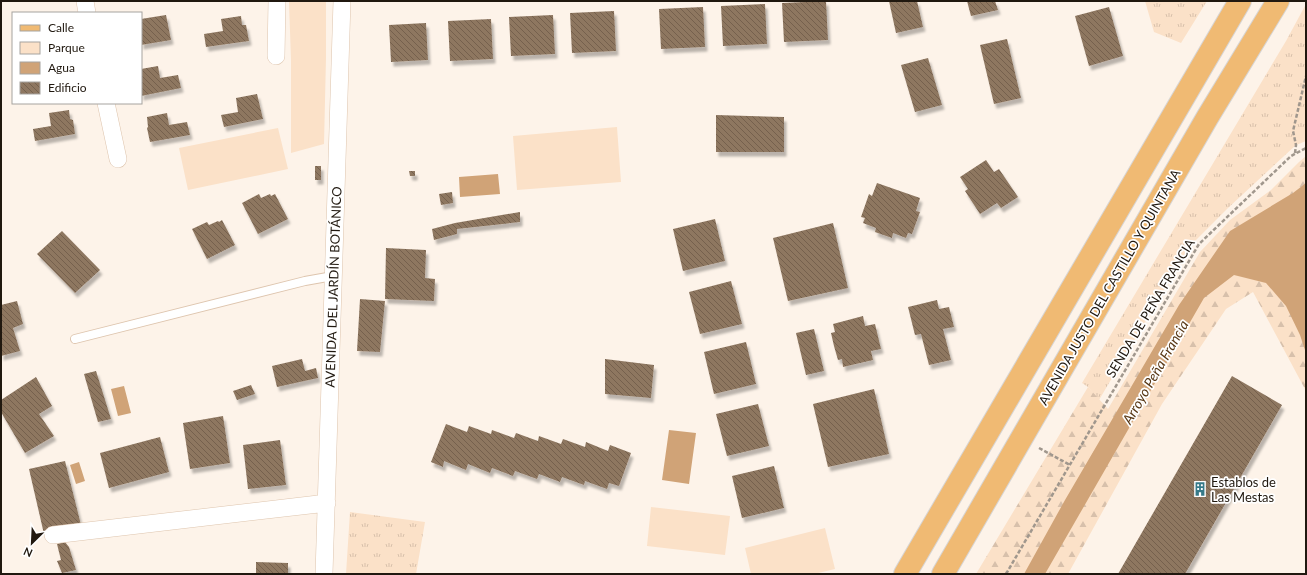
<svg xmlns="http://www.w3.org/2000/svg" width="1307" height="575" viewBox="0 0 1307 575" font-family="Lato,sans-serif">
  <defs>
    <pattern id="grass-tufts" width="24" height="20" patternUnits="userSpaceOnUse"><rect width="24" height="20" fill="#fbe1c8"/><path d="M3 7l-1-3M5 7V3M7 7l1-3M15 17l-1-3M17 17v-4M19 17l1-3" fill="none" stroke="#d7c0ab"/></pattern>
    <pattern id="forest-firs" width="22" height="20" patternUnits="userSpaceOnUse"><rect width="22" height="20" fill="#fbe1c8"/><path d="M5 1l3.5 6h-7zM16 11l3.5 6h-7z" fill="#d7c0ab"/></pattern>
    <pattern id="building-back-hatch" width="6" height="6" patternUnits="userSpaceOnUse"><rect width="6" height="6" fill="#8e7761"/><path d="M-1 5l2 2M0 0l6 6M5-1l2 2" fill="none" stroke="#74614e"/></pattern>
    <filter id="shadow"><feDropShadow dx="2.5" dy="4.5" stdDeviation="1" flood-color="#0004"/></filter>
  </defs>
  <rect width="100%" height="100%" fill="#fdf3e9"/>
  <!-- grass -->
  <path fill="url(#grass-tufts)" d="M1145,1H1207L1181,43L1154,32Z
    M1306,4V141L1296,145L1228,208L1190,246L1099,400L1088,387L1082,383L1286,41Z
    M350,512L425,522L416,574H346Z"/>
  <!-- forest -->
  <path fill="url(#forest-firs)" d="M1306,156V391L1253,292L1226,309L1162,404L1068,574H976L1088,387L1108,409L1200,252L1230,220L1271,190L1299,162Z"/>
  <!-- green -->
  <path fill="#fbe1c8" d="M289,1H326V58L324,144L291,153V61Z
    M617,127L621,182L517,190L513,136Z
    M278,128L288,169L188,190L179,148Z
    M651,507L730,516L725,555L647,546Z
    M825,528L835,569L814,574H751L745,548Z"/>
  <!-- water -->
  <path fill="#d0a377" d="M498,174L500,194L460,197L459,177Z
    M1306,183V353L1300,335L1286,306L1266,283L1234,275L1204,298L1045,574H1024L1065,500L1179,305L1230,231L1293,193Z
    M124,386L131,413L118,416L111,389Z
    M669,430L696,433L689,484L662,480Z
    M79,462L85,481L76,484L70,465Z"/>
  <!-- building -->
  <path fill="url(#building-back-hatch)" filter="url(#shadow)" d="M826,1L828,40L784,42L782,3Z
    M889,1H917L923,27L896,33Z
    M967,1H995L998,10L971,16Z
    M765,4L767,44L723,46L721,6Z
    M703,7L705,47L661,49L659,9Z
    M1109,7L1123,56L1089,66L1075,16Z
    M614,11L616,51L572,53L570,13Z
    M166,15L171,40L141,45V19Z
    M553,15L555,54L511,56L509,17Z
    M241,16L242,25H246L249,41L206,47L204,34L223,31L221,19Z
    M491,19L493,59L450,61L448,21Z
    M426,23L428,60L391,62L389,25Z
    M1007,39L1021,98L994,104L980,45Z
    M928,58L942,105L915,112L901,65Z
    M158,66L160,78L178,75L181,88L141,96V69Z
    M257,94L263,119L224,127L221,115L238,112L236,98Z
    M69,110L70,119L73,120L75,134L35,141L33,129L51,126L49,113Z
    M167,113L169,125L187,122L190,135L150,142L147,128L148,127L147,117Z
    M716,115L784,117V152H716Z
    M986,160L994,172L999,169L1018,197L1001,208L997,203L980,214L965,191L968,189L960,177Z
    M315,166H321V180H315Z
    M409,171H415V176H410Z
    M877,183L920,198L916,211L920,212L912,234L908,233L906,238L893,233L892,238L875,232L876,228L863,223L865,218L861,217L869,194L872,196Z
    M452,192L453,203L441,205L439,194Z
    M259,194L261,198L270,194L271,196L275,194L288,219L258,234L242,203Z
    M520,212V222L457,229V234L434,240L432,229L455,223Z
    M715,219L725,261L683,271L673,229Z
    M222,220L235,245L207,259L192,229L207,222L209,225L218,221L219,222Z
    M833,223L848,288L788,301L773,238Z
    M62,231L100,270L75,293L37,254Z
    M386,248L426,250L425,278L435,279L434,301L385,299Z
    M731,281L742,324L700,334L689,292Z
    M360,299L385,301L380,352L357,351Z
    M937,300L939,309L949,307L954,327L943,329L951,360L929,365L921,334L915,335L908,307Z
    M17,301L23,324L13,328L20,351L1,356V305Z
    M863,316L865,326L875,324L881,349L871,351L873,360L843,367L842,359L838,360L834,346L831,333L835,332L833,324Z
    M814,329L824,371L806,375L796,333Z
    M746,342L756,384L714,394L704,352Z
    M302,359L305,371L316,368L318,378L277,387L272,366Z
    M605,359L654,365L651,398L605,394Z
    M96,371L111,419L98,422L84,374Z
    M1232,376L1282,405L1185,574H1118Z
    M36,377L52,406L39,414L54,436L25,453L1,412V400Z
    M251,385L255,394L237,400L233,391Z
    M874,389L889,454L828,467L813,404Z
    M758,404L769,446L727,456L716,414Z
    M223,416L230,463L190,469L183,423Z
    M446,424L467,432L469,426L491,434L492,430L514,438L516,433L538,441L539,436L561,444L563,439L585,447L586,442L608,451L610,445L631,453L619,486L609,483L607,489L585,481L584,485L562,477L560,482L539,474L537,479L515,471L513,476L492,468L490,473L468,464L466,470L444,461L443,467L431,462Z
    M160,437L169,472L109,488L100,453Z
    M280,440L286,485L248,489L243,445Z
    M65,461L81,525L44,534L29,469Z
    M774,466L784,508L742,518L732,476Z
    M65,542L69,547L76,570L62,573L57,561L61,560L57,544Z
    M256,562L288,563V574H256Z"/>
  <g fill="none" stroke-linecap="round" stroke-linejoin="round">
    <defs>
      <path id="lane" d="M75,339L305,281L333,276"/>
      <path id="street" d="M85,1L87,13
        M276,56L277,1
        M106,103L118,159
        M53,535L327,503
        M324,574L342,1"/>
      <path id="primary" d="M905,574L1240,1
        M943,574L1207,118L1278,1"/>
    </defs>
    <!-- lane casing -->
    <use href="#lane" stroke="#dec5ae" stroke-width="10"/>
    <!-- street casing -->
    <use href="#street" stroke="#dec5ae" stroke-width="18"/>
    <!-- primary casing -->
    <use href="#primary" stroke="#d7d5d4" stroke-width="24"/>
    <!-- path -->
    <path stroke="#a0978d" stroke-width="2.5" stroke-dasharray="4 2" stroke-linecap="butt" d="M1295,153L1296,145L1293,131L1306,76
      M1039,448L1070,465
      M1006,574L1199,244L1291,156L1306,148"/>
    <!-- lane -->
    <use href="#lane" stroke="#fff" stroke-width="8"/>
    <!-- street -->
    <use href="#street" stroke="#fff" stroke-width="17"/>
    <!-- primary -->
    <use href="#primary" stroke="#f0ba73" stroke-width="22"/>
  </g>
  <!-- icons -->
  <defs>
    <symbol id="building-bare" viewBox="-9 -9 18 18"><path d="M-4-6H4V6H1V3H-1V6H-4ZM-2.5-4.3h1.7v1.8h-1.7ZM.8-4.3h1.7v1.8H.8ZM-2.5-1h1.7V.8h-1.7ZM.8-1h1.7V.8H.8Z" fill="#367a89" stroke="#fff" stroke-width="2.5" paint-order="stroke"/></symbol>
  </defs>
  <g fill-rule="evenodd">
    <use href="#building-bare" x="1190" y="479" width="20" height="20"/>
  </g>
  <g text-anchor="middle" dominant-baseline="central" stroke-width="3.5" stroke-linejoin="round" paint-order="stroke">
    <!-- street labels -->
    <g font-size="13" fill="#20180f" stroke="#fff">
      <text transform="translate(333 287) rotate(-88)">AVENIDA DEL JARDÍN BOTÁNICO</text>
      <text transform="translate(1109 287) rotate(-60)">AVENIDA JUSTO DEL CASTILLO Y QUINTANA</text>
      <text transform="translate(1150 308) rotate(-59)">SENDA DE PEÑA FRANCIA</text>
    </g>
    <!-- poi labels -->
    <g font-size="13" fill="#20180f" stroke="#fff" text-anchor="start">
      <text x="1211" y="482">Establos de<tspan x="1211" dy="15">Las Mestas</tspan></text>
    </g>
    <!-- water labels -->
    <g font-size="14" font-style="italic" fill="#583816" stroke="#fff">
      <text transform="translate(1155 372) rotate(-60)">Arroyo Peña Francia</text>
    </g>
  </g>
  <!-- border -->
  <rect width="1307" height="575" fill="none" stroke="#20180f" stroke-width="4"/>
  <!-- legend -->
  <rect x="12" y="12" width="130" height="92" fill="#ffffff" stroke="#a6a39f"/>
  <rect x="20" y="25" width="20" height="6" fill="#f0ba73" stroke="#a6a39f"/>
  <text x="48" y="32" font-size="12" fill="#20180f">Calle</text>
  <rect x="20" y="42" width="20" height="12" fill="#fbe1c8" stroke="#a6a39f"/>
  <text x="48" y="52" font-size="12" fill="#20180f">Parque</text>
  <rect x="20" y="62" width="20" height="12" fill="#d0a377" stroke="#a6a39f"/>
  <text x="48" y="72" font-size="12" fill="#20180f">Agua</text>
  <rect x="20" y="82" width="20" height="12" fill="url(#building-back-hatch)" stroke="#a6a39f"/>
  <text x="48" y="92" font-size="12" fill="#20180f">Edificio</text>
  <!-- north arrow -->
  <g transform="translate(32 543) rotate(204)" stroke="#ffffff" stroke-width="3" paint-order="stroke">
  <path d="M0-3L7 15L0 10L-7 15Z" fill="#20180f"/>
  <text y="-6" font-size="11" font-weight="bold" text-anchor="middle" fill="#20180f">N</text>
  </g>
</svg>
